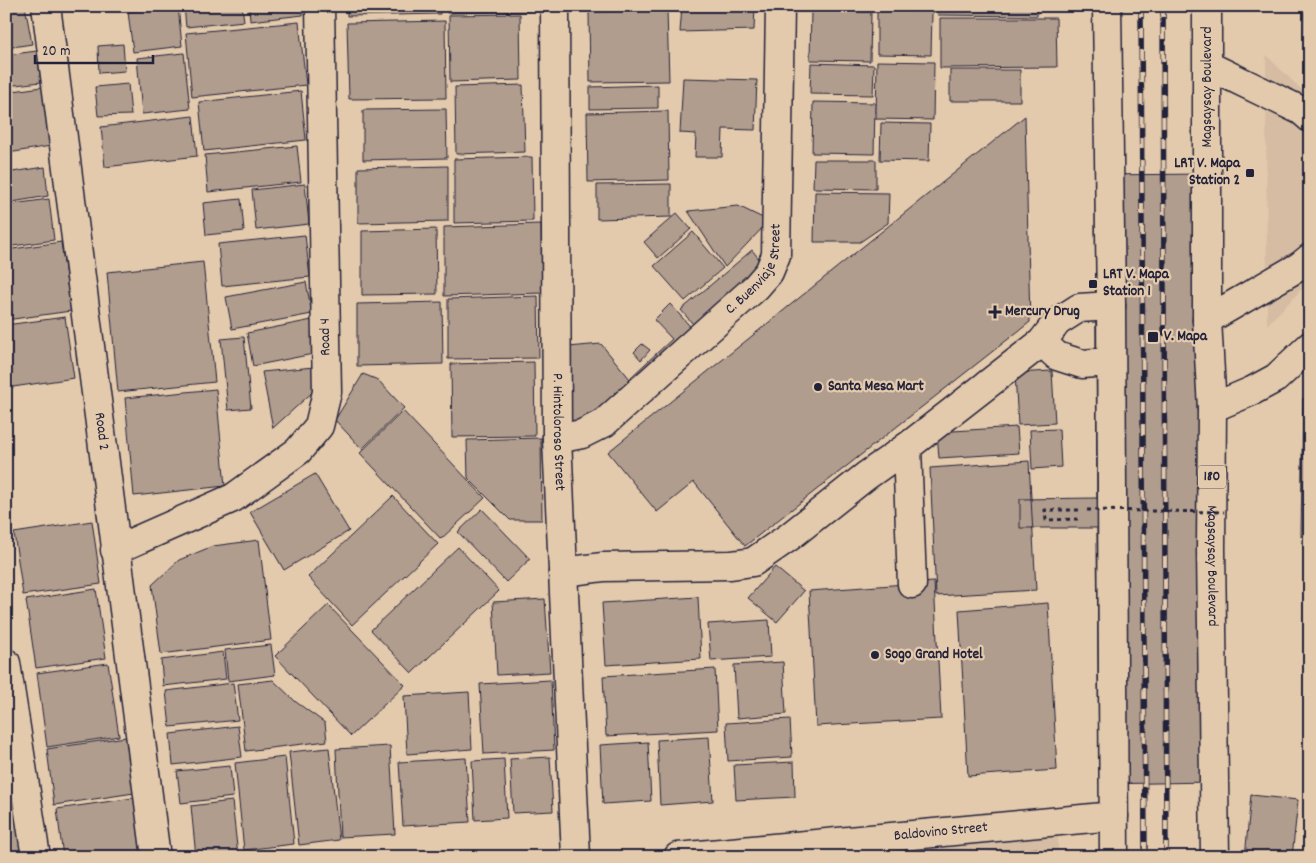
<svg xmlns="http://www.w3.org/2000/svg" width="1316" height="863" viewBox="0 0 1316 863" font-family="Dekko,sans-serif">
  <rect width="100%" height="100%" fill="#e4caac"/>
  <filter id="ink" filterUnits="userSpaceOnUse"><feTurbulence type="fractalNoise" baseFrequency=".02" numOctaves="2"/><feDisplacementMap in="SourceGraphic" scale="10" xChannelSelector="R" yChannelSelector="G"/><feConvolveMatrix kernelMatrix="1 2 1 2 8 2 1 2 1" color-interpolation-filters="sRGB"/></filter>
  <g filter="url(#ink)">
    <!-- built -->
    <path fill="#d5bca3" d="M1266,55L1310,98V281L1267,325Z
      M1058,834V857H817Z"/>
    <!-- building -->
    <path fill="#b19d8e" stroke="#22223b" d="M25,6L32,44L6,48V9Z
      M178,6L182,46L133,52L128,12Z
      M184,6H242L244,21L186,27Z
      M249,6H303V15L250,21Z
      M347,6H440V14L347,16Z
      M447,6H530V11L447,13Z
      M604,6H672V8L604,10Z
      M682,6H755L754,30L680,32Z
      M808,6H873V9L808,8Z
      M938,6H1037V16L938,15Z
      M1305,6H1310V77L1306,75Z
      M667,10L669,81L590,82L589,12Z
      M811,11L871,12L870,61L810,60Z
      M877,11L932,12L931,55L877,54Z
      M520,14L521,80L450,82L449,15Z
      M940,18H1056L1057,67L940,68Z
      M445,21L446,98L349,99L347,23Z
      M299,22L306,85L192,97L186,33Z
      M123,44L125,71L99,73L98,46Z
      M37,51L41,82L6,86V55Z
      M184,53L190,109L142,114L137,58Z
      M877,61L934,62L933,120L876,119Z
      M811,63L874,65L873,95L810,94Z
      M950,70H1020V101H950Z
      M683,78L757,80L755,130L723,129L722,157H695L696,134L680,133Z
      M128,84L131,115L98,116L95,87Z
      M523,85L525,152L456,154L455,87Z
      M658,85V108L590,109V87Z
      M42,87L51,146L8,153L6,92Z
      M301,91L306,140L204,151L199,102Z
      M813,102L875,103L874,154L812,153Z
      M446,109L447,158L363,160V110Z
      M668,111L669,180L588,182L587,113Z
      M193,116L197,156L105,167L101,127Z
      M1025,116L1030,322L745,546L694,482L657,512L608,452Z
      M881,123L930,124L929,161L880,160Z
      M297,146L301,182L208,192L205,155Z
      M532,157L533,221L454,223V159Z
      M814,160H876V189L813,188Z
      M448,166V221L358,223V168Z
      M45,167L48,196L6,203V173Z
      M1209,174L1212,782L1099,784L1097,528H1020V499L1097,498L1095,175Z
      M305,184L309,224L256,230L252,190Z
      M671,184V217L597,219V185Z
      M815,192L889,193L888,223L860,242H814Z
      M49,199L54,240L6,247V205Z
      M241,199L244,231L206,235L203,203Z
      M738,206L769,221L725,267L688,211Z
      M677,213L691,229L658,258L644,242Z
      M541,224L542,293L444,296V227Z
      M436,229L437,294L362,295V231Z
      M693,232L723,268L685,301L654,266Z
      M305,235L310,277L222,286L218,244Z
      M61,242L71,311L6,320V250Z
      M752,250L768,270L698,330L681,310Z
      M203,262L215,382L118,392L107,272Z
      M306,282L312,314L232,329L226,297Z
      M538,296L539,358L448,359V299Z
      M442,302L443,364L357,366V304Z
      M670,304L696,333L640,386L631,377L672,339L654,320Z
      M65,317L74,378L6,388V325Z
      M312,320L318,353L253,366L247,333Z
      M244,337L251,408L228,410L221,339Z
      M601,344L635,385L602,421L560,425L558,348Z
      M642,344L650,350L641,360L634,352Z
      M534,362L535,436L452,437L451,364Z
      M314,367L317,388L273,428L262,372Z
      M1052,371L1055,423L1018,425L1015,373Z
      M363,374L378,380L404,408L362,449L335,420Z
      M216,389L225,486L134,496L125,398Z
      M1303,398L1310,403V527L1301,537Z
      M403,411L485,498L441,539L360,453Z
      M1017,427L1019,453L939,458L937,432Z
      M1059,429L1061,467L1032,469L1030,430Z
      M541,438L542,520H510L468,478L467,440Z
      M1029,461L1036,590L936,596L930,468Z
      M315,474L349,531L284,570L250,512Z
      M393,496L438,544L352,625L308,577Z
      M482,509L530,559L506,582L458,532Z
      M92,521L101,584L23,595L14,533Z
      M259,540L271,640L161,654L152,585L179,560L213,546Z
      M458,547L499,591L412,673L371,630Z
      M775,567L804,591L777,622L748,598Z
      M934,582L941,719L816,726L809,591Z
      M96,589L106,658L36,668L26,600Z
      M698,597L701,659L606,665L602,603Z
      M545,599L550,672L497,675L493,602Z
      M1048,603L1057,770L968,776L959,610Z
      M328,605L405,685L351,736L275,656Z
      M769,620L771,657L711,661L708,624Z
      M271,645L275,675L228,681L225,650Z
      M223,652L226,679L163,686L161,660Z
      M783,662L786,714L737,718L734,665Z
      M108,663L119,736L47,747L37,673Z
      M715,669L718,730L606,736L603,676Z
      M273,680L296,702L325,723L327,741L246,751L238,684Z
      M551,680L554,750L484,754L480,684Z
      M233,683L238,720L170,727L166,691Z
      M469,692L472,749L407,754L404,696Z
      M790,719L792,757L728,761L726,723Z
      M238,726L242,757L173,765L170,734Z
      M126,737L134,793L54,805L47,749Z
      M709,737L713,801L660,805L657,740Z
      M648,742L651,801L603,804L600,745Z
      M390,746L395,834L340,837L336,749Z
      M329,748L339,840L299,845L289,752Z
      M285,757L294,844L244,850L235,763Z
      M550,757L553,811L513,813L510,759Z
      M466,758L470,822L403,826L399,762Z
      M504,759L507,818L475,820L472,761Z
      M794,762L795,797L736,800L734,765Z
      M230,766L233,797L181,803L177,771Z
      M13,777L24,857H6V778Z
      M1251,795L1298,800L1292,857H1245Z
      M140,797L149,857H63L57,809Z
      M232,801L238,856L196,857L191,806Z
      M1037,848V857H951Z"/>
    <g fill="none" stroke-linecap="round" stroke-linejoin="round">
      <defs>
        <g id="minor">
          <path id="s1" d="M46,6L156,857"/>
          <path id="s2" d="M555,6L557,439L576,857"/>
          <path d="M1209,66L1302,111L1310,118"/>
          <path d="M1207,320L1300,266L1310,258"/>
          <path d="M1042,342L1057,356L1082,364L1110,362"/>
          <path d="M1212,408L1252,391L1276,378L1310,346"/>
          <path id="s3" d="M557,439L582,434L604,423L756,287L769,272L776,255L780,6"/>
          <path d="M907,447L912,584"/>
          <path d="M115,550L233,498L298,451L319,426L327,392L320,6"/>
          <path d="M563,572L603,567L731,565L753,562L789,537L866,476L907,447L1042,342L1057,322L1079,308L1111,306"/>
          <path d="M6,663L36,857"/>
          <path id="s4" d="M678,857L1114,816"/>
        </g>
        <g id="major">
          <path d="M1107,6L1111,306L1114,857"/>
          <path id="s5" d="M1207,6V320L1212,408L1211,549L1215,857"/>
        </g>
      </defs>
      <!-- minor casing -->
      <use href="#minor" stroke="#22223b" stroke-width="31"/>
      <!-- major casing -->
      <use href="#major" stroke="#22223b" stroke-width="31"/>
      <!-- path -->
      <path stroke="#22223b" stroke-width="3" stroke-dasharray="4 4" stroke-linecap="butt" d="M1078,519L1046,520L1045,510H1079"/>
      <!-- minor -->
      <use href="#minor" stroke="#e4caac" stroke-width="28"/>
      <!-- major -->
      <use href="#major" stroke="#e4caac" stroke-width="28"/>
      <defs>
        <path id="rail" d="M1141,6L1145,857
          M1163,6L1166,857"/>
      </defs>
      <!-- rail casing -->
      <use href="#rail" stroke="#22223b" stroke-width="5.5"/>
      <!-- rail -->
      <use href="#rail" stroke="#e4caac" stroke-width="4" stroke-dasharray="11" stroke-linecap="butt"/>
      <!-- path-bridge -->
      <path stroke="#22223b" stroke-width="3" stroke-dasharray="4 4" stroke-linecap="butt" d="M1087,510L1224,512"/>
    </g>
  </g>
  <!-- markers -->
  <g fill="#22223b" stroke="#e4caac" stroke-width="2">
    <rect x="1245" y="168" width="10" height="10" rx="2.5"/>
    <rect x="1088" y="279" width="10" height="10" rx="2.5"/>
    <path d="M992.5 304.5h5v5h5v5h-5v5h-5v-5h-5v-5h5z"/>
    <rect x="1147" y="331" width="12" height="12" rx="2.5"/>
    <circle cx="818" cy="387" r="5"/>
    <circle cx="875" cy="655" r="5"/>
  </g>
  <g text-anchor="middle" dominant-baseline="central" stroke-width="4.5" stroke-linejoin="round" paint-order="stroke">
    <!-- shield labels -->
    <rect fill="#e4caac" stroke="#5c545d" stroke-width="1" x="1198" y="465.5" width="28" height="23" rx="4"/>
    <g font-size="14" font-weight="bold" fill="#22223b">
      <text x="1212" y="477">180</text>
    </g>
    <!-- street labels -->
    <g font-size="15" fill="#22223b" stroke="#e4caac">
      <text transform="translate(1208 87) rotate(-90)">Magsaysay Boulevard</text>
      <text stroke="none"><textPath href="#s3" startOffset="270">C. Buenviaje Street</textPath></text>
      <text transform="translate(326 337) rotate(-91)">Road 4</text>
      <text stroke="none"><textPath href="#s1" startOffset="429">Road 2</textPath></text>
      <text stroke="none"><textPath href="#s2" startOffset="426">P. Hintoloroso Street</textPath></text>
      <text stroke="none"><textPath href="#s5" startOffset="560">Magsaysay Boulevard</textPath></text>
      <text stroke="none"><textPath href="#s4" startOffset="264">Baldovino Street</textPath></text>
    </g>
    <!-- poi labels -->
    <g font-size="15" font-weight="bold" fill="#22223b" stroke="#e4caac" text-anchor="start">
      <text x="1240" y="164" text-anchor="end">LRT V. Mapa<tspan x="1240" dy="17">Station 2</tspan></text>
      <text x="1103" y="275">LRT V. Mapa<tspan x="1103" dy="17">Station 1</tspan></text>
      <text x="1005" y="312">Mercury Drug</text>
      <text x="1164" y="337">V. Mapa</text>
      <text x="828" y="387">Santa Mesa Mart</text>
      <text x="885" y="655">Sogo Grand Hotel</text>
    </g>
  </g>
  <!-- margin -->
  <rect width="1316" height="863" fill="none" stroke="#e4caac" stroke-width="25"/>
  <rect x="12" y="12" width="1291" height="838" fill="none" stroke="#22223b" stroke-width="2" filter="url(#ink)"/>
  <!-- scale -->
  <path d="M35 55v8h118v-8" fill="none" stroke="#22223b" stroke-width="2.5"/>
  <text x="42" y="55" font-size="15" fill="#22223b" stroke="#e4caac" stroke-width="4" paint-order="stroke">20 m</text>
</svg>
